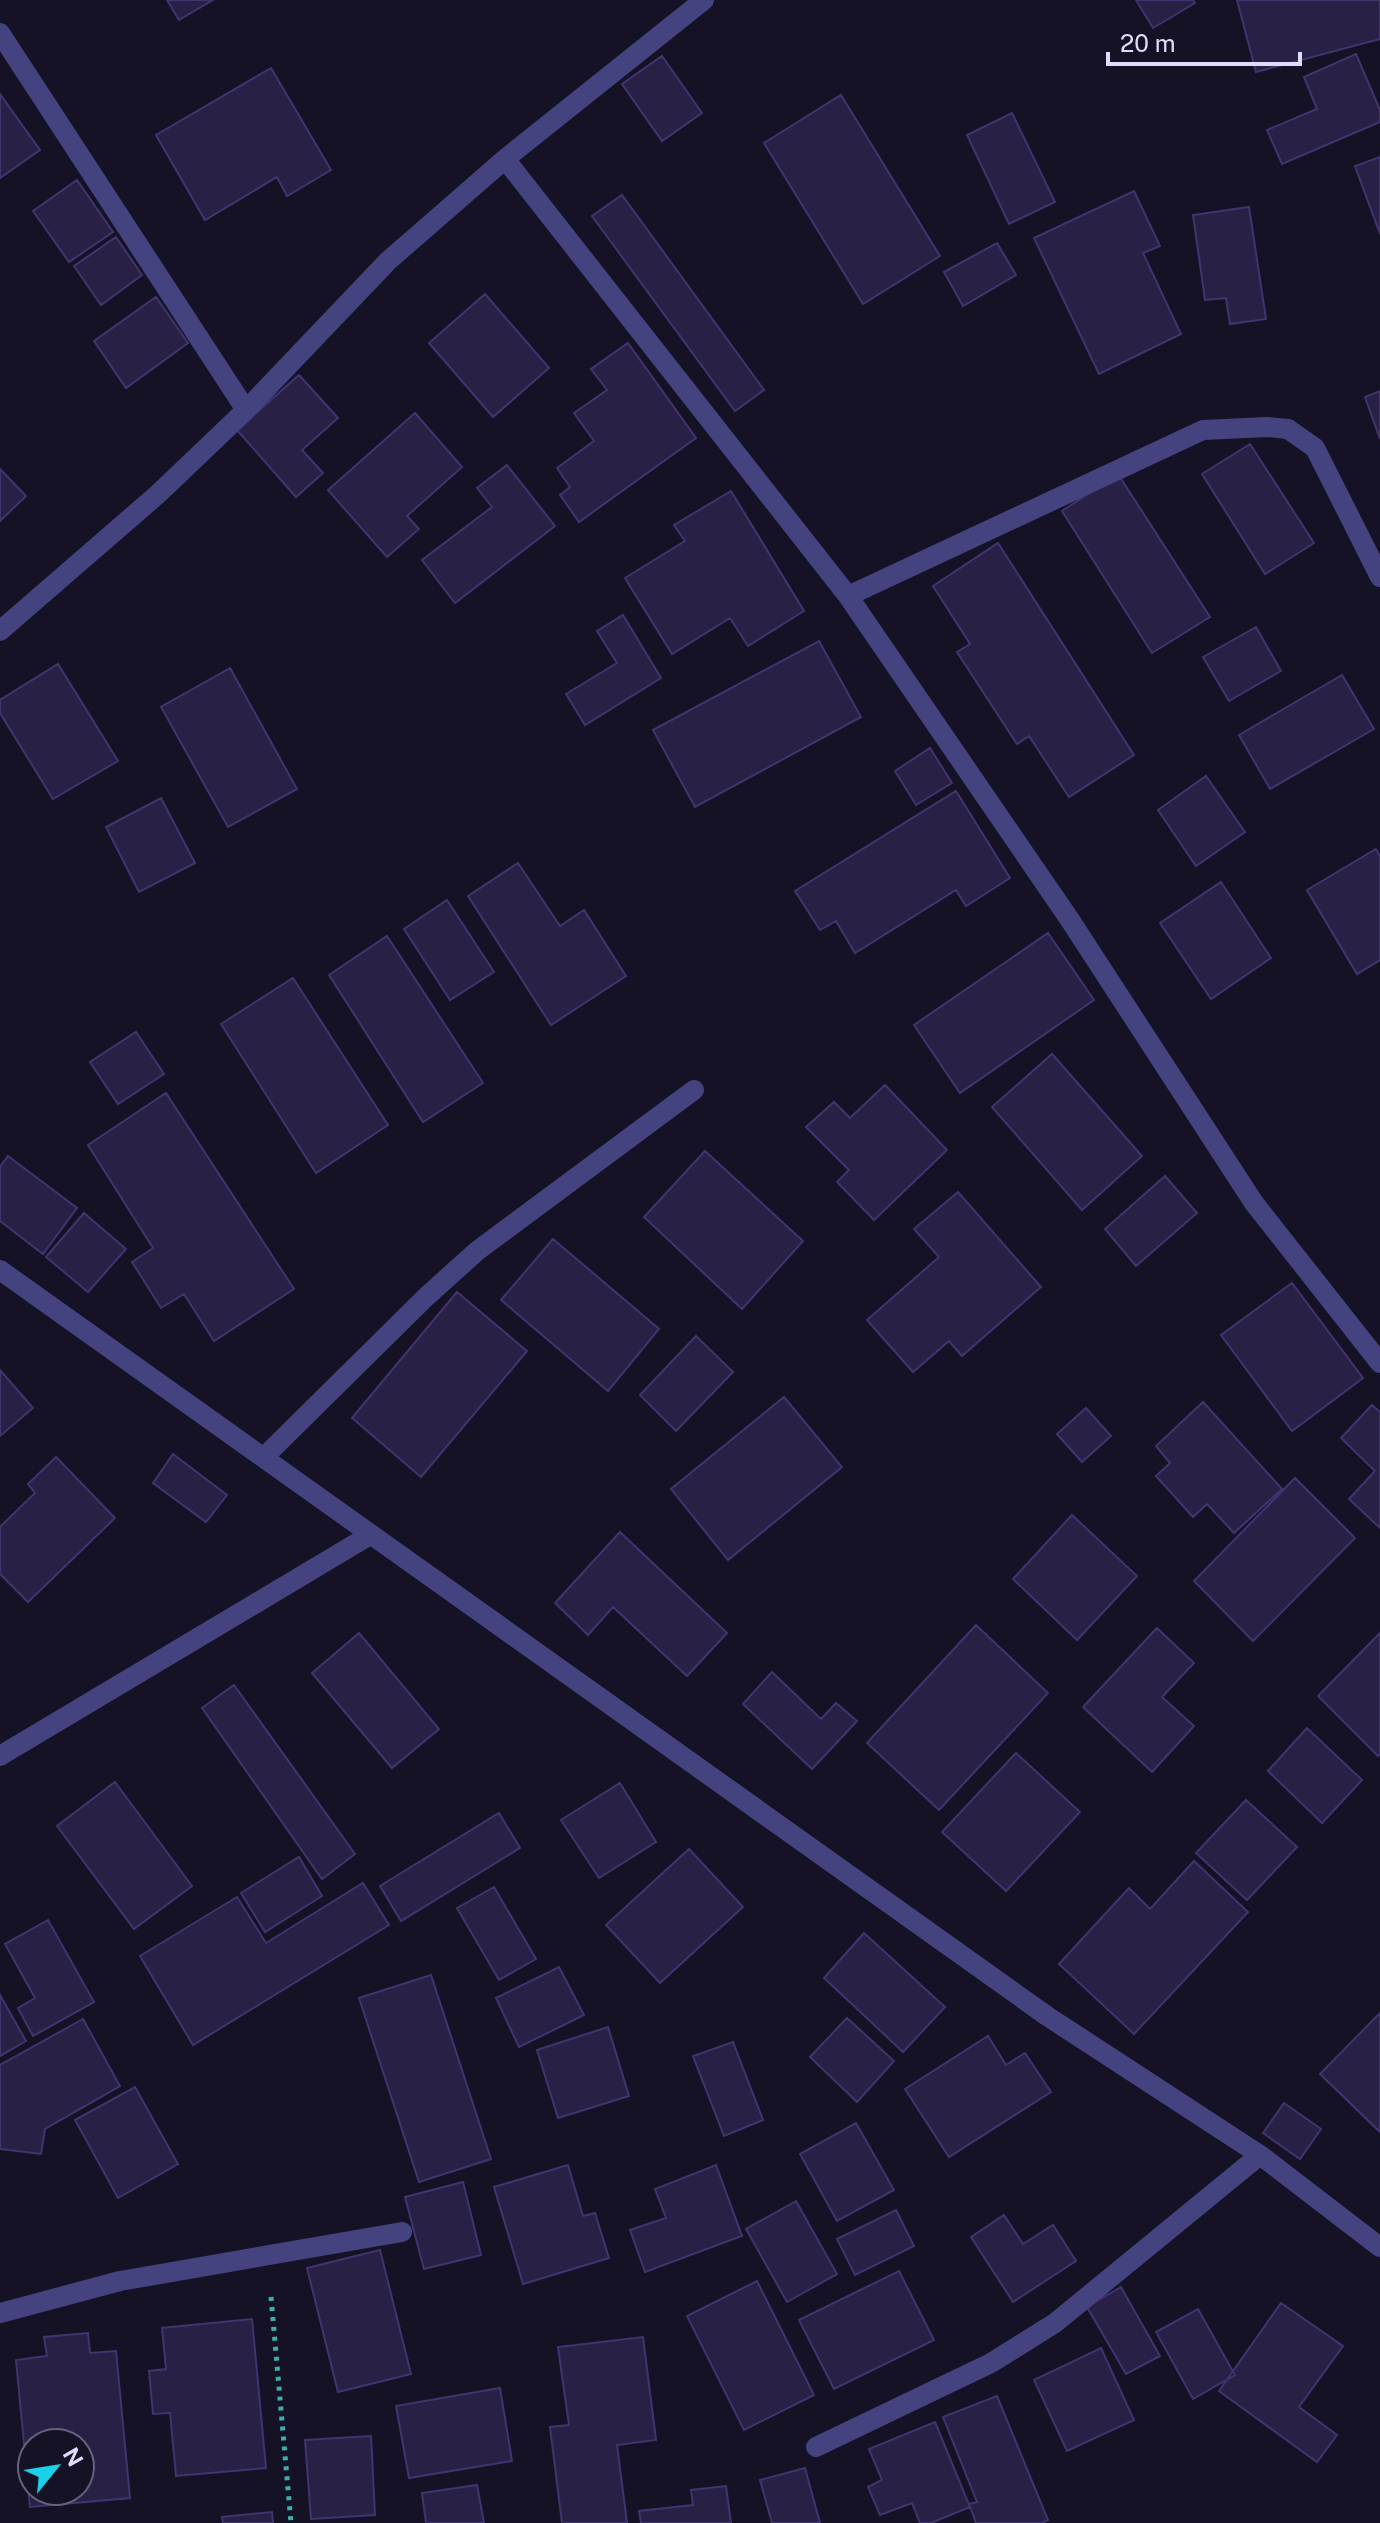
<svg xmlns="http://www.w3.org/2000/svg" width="1380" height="2523" viewBox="0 0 1380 2523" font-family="'Public Sans',sans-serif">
  <rect width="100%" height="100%" fill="#161226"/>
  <!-- building -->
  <path fill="#282045" stroke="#41346f" stroke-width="2" fill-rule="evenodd" d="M167,0H213L179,20Z
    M1136,0H1193L1195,3L1153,28Z
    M1237,0H1380V39L1256,72Z
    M1356,54L1380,110V122L1282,164L1267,130L1317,109L1304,77Z
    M662,56L702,113L662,141L622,84Z
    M271,68L331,170L287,196L277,177L205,220L156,135Z
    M0,94L40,150L0,178Z
    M841,95L940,256L863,304L764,143Z
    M1012,113L1055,202L1009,224L967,135Z
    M1380,157V234L1355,166Z
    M77,180L113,232L69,262L33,211Z
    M1134,191L1160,246L1143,253L1181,334L1099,374L1034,238Z
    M622,195L764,390L735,411L592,216Z
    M1249,207L1266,319L1230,324L1226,298L1205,300L1193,215Z
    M116,237L142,275L101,305L74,266Z
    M997,243L1016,275L963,306L944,272Z
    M485,294L549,368L493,417L429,343Z
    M156,297L188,343L126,388L94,341Z
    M628,343L696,438L579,522L560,495L570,487L557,468L594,441L574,413L607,390L591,369Z
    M299,375L338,418L302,450L323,473L296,497L237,430Z
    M1380,391V439L1365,397Z
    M415,413L462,467L407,516L419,529L387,557L328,490Z
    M1250,444L1314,543L1265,574L1202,474Z
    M507,465L555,526L455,603L422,560L492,507L477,488Z
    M0,469L26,496L0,521Z
    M1118,474L1210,617L1152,653L1062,511Z
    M731,491L804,611L748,646L730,618L672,654L625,578L685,541L674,525Z
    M998,543L1134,755L1069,797L1029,736L1017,744L957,652L970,644L933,586Z
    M623,615L661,678L585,725L566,694L617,663L597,631Z
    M1256,627L1281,671L1229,701L1203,657Z
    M819,641L861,717L695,807L653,730Z
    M58,664L118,761L53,799L0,713V700Z
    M230,668L297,789L228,827L161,707Z
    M1342,675L1374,729L1270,789L1239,735Z
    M930,748L952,783L916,805L895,771Z
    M1206,776L1245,832L1196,866L1158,810Z
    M956,791L1010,878L966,906L956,890L855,953L836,921L820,930L795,891Z
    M161,798L195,863L139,892L106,827Z
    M1376,849L1380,857V960L1357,974L1307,890Z
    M518,863L560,926L584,910L626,976L551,1025L468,896Z
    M1221,882L1271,958L1211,999L1160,923Z
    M447,900L494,972L450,1000L404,929Z
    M1048,933L1094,1000L960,1093L914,1025Z
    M387,936L483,1083L423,1122L329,975Z
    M293,978L388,1125L316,1173L221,1024Z
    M136,1032L164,1074L118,1104L90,1062Z
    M1052,1054L1142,1156L1082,1210L992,1107Z
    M885,1085L947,1150L874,1220L837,1182L849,1170L806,1127L834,1102L850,1118Z
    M166,1093L294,1289L214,1341L184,1294L161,1308L132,1262L153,1248L88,1145Z
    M705,1151L803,1241L742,1309L644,1217Z
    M8,1156L77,1208L43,1254L0,1221V1167Z
    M1165,1176L1197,1213L1136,1266L1105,1229Z
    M958,1192L1041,1287L962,1356L949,1341L913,1372L867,1320L939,1257L914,1229Z
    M84,1213L126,1249L88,1292L46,1257Z
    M553,1239L659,1329L608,1391L501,1300Z
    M1292,1283L1363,1378L1292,1431L1221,1335Z
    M457,1292L527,1351L421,1477L352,1418Z
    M696,1336L733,1372L676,1431L640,1395Z
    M0,1370L33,1408L0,1436Z
    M784,1397L842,1467L728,1560L671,1489Z
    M1203,1402L1282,1489L1234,1533L1207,1504L1193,1517L1156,1476L1170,1463L1156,1446Z
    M1372,1405L1380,1412V1528L1349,1499L1375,1471L1341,1438Z
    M1086,1408L1111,1436L1082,1462L1057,1434Z
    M173,1454L227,1495L206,1522L153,1483Z
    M56,1457L115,1518L28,1602L0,1574V1527L35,1493L28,1484Z
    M1295,1478L1355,1538L1253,1641L1194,1581Z
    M1072,1515L1137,1576L1077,1640L1013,1579Z
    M620,1532L727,1633L687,1676L613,1607L588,1635L555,1603Z
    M976,1625L1048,1693L939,1810L867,1743Z
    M1157,1628L1194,1663L1162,1697L1194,1726L1152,1772L1083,1707Z
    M359,1633L439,1729L392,1768L312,1673Z
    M1380,1633V1754L1378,1756L1318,1696Z
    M772,1672L821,1719L836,1703L857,1721L812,1769L743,1704Z
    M234,1685L355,1854L322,1879L202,1708Z
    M1307,1728L1362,1780L1322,1823L1268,1771Z
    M1016,1753L1080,1812L1006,1891L942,1832Z
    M115,1782L192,1886L134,1929L57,1826Z
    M620,1783L656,1842L599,1878L561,1820Z
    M1246,1800L1297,1847L1247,1900L1196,1853Z
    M499,1813L520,1848L401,1921L380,1886Z
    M689,1849L743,1907L660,1983L606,1925Z
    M299,1857L322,1896L265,1932L241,1893Z
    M1194,1861L1248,1912L1134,2034L1059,1964L1129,1888L1150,1909Z
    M363,1883L389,1925L193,2045L140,1956L237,1897L266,1943Z
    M494,1887L536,1959L499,1980L457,1908Z
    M48,1920L94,2002L33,2036L18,2008L35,1998L5,1944Z
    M864,1933L945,2007L903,2052L824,1978Z
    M559,1967L584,2015L519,2047L496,1998Z
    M431,1975L491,2159L419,2182L359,1998Z
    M0,1995L26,2041L0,2056Z
    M1380,2013V2132L1320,2074Z
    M847,2018L894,2061L857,2102L810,2057Z
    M83,2019L120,2086L45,2129L41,2154L0,2149V2065Z
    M608,2027L629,2096L558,2118L537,2050Z
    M988,2036L1006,2065L1025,2053L1051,2092L949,2157L905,2089Z
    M733,2042L763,2120L724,2136L693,2056Z
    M135,2087L178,2164L118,2198L75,2120Z
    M1284,2103L1321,2129L1300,2159L1263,2133Z
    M856,2123L894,2190L837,2221L800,2154Z
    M568,2165L583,2216L595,2213L609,2258L523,2284L494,2187Z
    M716,2165L742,2236L645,2272L630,2230L666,2218L655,2189Z
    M463,2182L481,2255L424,2269L405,2197Z
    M796,2201L837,2274L787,2302L746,2229Z
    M896,2210L914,2246L855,2275L837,2239Z
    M1004,2215L1023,2244L1053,2225L1076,2261L1013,2302L971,2237Z
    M380,2250L411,2374L338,2392L307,2268Z
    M899,2271L934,2340L834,2389L799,2320Z
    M757,2281L814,2395L744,2430L687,2316Z
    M1121,2287L1160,2356L1126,2374L1087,2307Z
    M1281,2303L1343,2346L1299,2407L1337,2435L1317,2462L1219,2391Z
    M1198,2309L1235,2375L1193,2399L1156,2332Z
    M252,2319L266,2468L176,2476L170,2413L153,2414L149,2371L166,2369L162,2328Z
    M88,2333L90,2353L116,2351L130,2498L30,2507L16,2360L47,2356L44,2337ZM32,2443H80V2491H32Z
    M643,2337L656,2440L617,2445L627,2523H562L550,2427L569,2425L558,2347Z
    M1101,2348L1134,2420L1067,2451L1034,2380Z
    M500,2388L512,2461L409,2478L396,2406Z
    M997,2396L1048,2520L1042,2523H976L969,2504L977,2502L943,2417Z
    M935,2422L970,2507L931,2523H920L912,2503L880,2515L868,2487L882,2480L869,2449Z
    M371,2436L375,2515L311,2519L305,2440Z
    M805,2468L820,2523H772L760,2480Z
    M477,2485L484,2523H426L422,2493Z
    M726,2486L731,2523H641L639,2511L693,2505L691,2490Z
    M272,2512L273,2523H223L222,2517Z"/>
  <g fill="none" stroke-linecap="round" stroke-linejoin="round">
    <!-- path -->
    <path stroke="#3caea9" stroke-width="5" stroke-dasharray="4 6" stroke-linecap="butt" d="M271,2297L291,2523"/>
    <!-- street -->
    <path stroke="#454280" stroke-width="20" d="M0,33L246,410
      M505,159L848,596L1070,920L1254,1203L1380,1363
      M848,596L1203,430L1267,427L1288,429L1315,448L1380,577
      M0,631L158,494L246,410L388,261L505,159L704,0
      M0,1270L1047,2016L1260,2155L1380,2247
      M264,1457L426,1297L477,1251L694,1090
      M0,1756L370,1535
      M0,2313L120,2281L402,2232
      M816,2447L991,2363L1055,2323L1260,2155"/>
  </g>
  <!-- north arrow -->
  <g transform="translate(56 2467) rotate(60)"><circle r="38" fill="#161226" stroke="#66627b" stroke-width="2"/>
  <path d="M0-6L14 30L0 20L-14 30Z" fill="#19d1e9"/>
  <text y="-12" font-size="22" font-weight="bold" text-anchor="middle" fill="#dfdbfb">N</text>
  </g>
  <!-- scale -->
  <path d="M1108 52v12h192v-12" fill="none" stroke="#dfdbfb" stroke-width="4"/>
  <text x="1120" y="52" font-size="24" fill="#dfdbfb" stroke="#161226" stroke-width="6" paint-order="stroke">20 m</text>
</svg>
